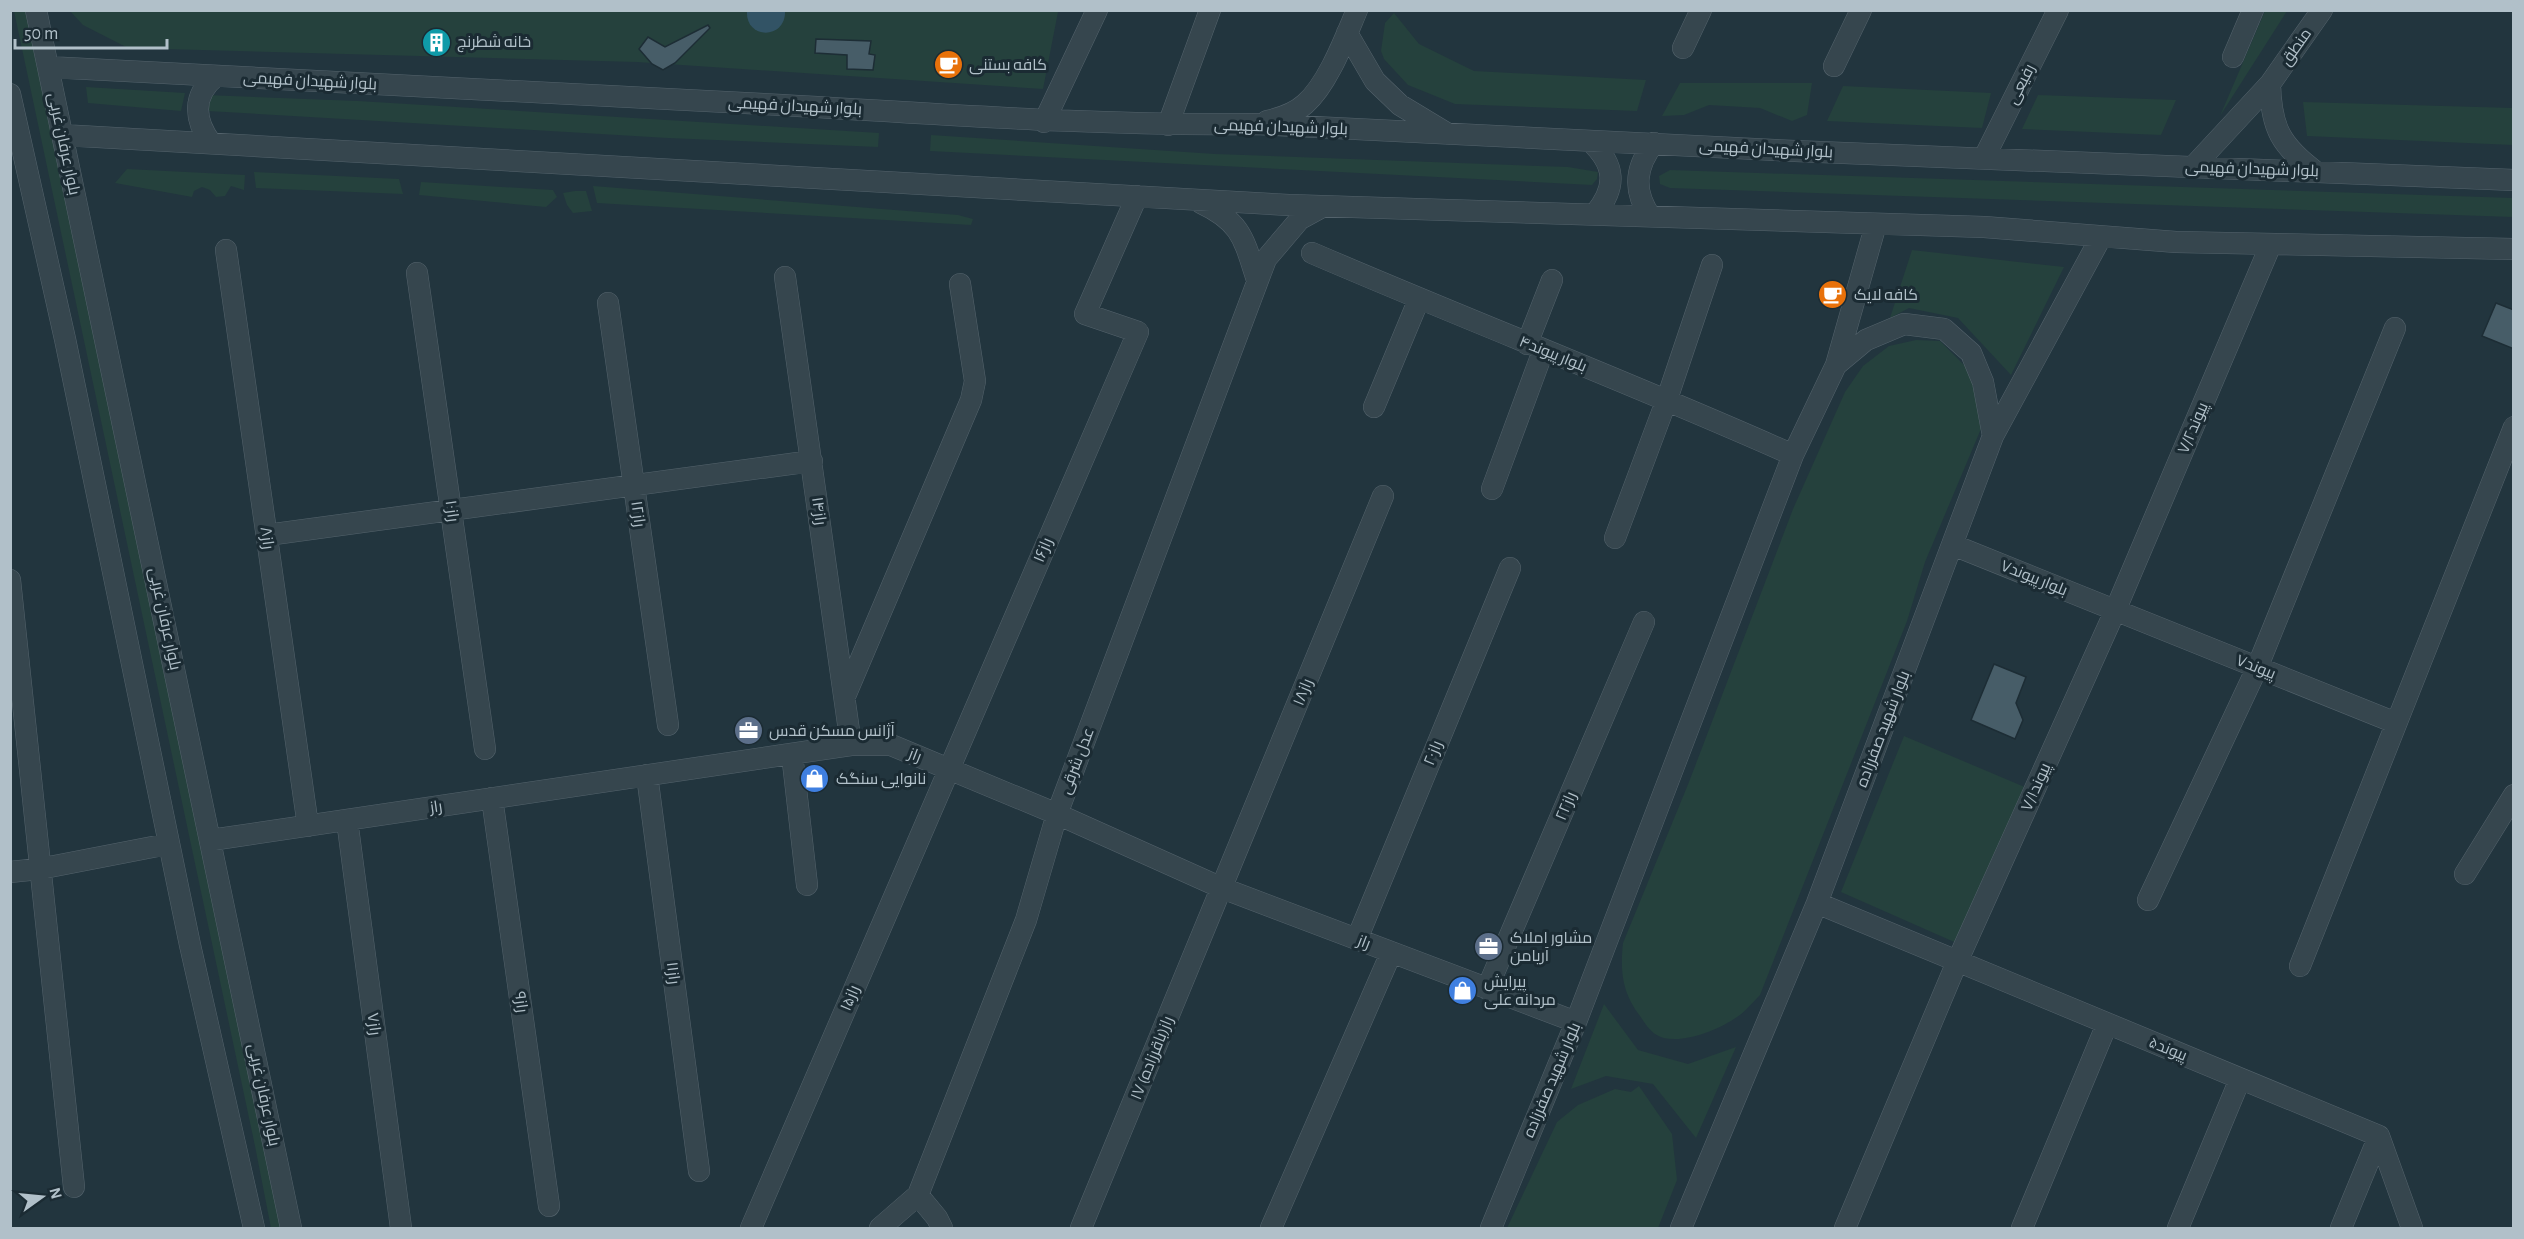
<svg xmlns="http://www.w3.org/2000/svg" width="2524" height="1239" viewBox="0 0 2524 1239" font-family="'Alegreya Sans',Cairo,sans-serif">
  <rect width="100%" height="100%" fill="#22353e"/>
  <!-- green -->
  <path fill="#25413d" d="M1044,10L1058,12L1043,89L637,62L128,48L83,25L70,11Z
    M14,11H29L285,1228H271L255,1146Z
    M2265,11H2287L2220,116Z
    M1394,13L1419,44L1474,71L1646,80L1637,111L1455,104L1408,85L1384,59L1381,51L1385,23Z
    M1680,83H1812L1807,115L1792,121L1760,108L1709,105L1684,115L1662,116Z
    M1843,86L1991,93L1982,128L1827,121Z
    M86,87L185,93L181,111L88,103Z
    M206,95L358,101L879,133L878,147L668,138L208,111Z
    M2038,95L2176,100L2161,135L2022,129Z
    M2303,102L2513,108V145L2307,136Z
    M931,135L1215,154L1568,167L1598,172L1597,179L1592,185L930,151Z
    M127,169L245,175L244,190L231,186L225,196L216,197L210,190L202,187L194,191L192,197L115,183Z
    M1670,170L2513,198V217L1670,188L1660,184L1659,176Z
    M254,172L399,179L403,194L256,188Z
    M421,182L553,190L557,197L546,207L419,195Z
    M593,186L958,215L973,219L971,225L597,203Z
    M575,191H586L592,211L573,213L567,205L563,193Z
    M1912,250L2064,267L2011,375L1958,318L1909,308L1890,318Z
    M1916,340L1940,341L1969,370L1983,424L1925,562L1907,621L1760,995C1753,1002 1745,1012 1737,1017C1719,1030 1675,1048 1655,1034C1649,1030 1644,1022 1640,1016C1622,993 1620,971 1623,943L1689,782L1793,509L1845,392L1863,366L1889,346Z
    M1904,736L2027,788L1961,945L1841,892Z
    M1604,1004L1638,1050L1688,1064L1736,1047L1696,1138L1653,1084L1606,1076L1571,1089Z
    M1639,1086L1672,1134L1677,1180L1658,1228H1507L1557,1122L1578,1105L1615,1089L1631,1092Z"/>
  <!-- water -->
  <path fill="#325365" d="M785,10C787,40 745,40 747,11Z"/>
  <!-- building -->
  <path fill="#475d68" stroke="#1d2d35" stroke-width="1.5" d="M708,25L710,28L675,63L663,70L652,64L639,49L648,37L665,47Z
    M816,39L871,41L869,54L875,55L873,70L847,69V55L815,53Z
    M2496,303L2514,310V349L2482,336Z
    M1994,664L2026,677L2016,703L2023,720L2015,739L1971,720Z"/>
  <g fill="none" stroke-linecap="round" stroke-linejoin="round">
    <defs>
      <path id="minor" d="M36,10L291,1228
        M1347,33L1375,81L1400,105L1448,134
        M1683,48L1701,10
        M2233,57L2253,10
        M1834,66L1861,10
        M48,67C293,80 538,93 782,105C940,114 1097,126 1255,124L1795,151L2514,180
        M2270,84C2271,128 2281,146 2316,172
        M10,94L65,339L190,945L254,1228
        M1267,121C1281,118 1295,113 1305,104C1328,84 1345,38 1357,10
        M1044,122L1097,10
        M1168,125L1210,10
        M62,135L1289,205L1984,227L2176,242L2514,249
        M1590,141C1616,165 1617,187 1595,214
        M211,143C194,120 192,95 216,76
        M1984,158L2058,10
        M2193,167L2270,84L2322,10
        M1201,203C1242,222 1244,240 1257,280
        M1650,216C1633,191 1635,167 1654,143
        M226,250L308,826
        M1312,253C1472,322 1634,384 1793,455
        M417,273L485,749
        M785,277L851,745
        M608,303L668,725
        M1527,344L1552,280
        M1836,365L1866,340L1904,324L1944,329L1971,353L1983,382L1993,436
        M1374,407L1419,299
        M1492,489L1543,351
        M267,535L812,461
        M1615,538L1667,399L1712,265
        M1953,545L2396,723
        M10,580L74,1187
        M846,694L971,400L975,381L960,284
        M792,754L807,885
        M647,775L699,1171
        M492,798L549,1206
        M347,820L401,1228
        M211,840L851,745H891L1057,814L1222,888L1576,1022
        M10,872L39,869L168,844
        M2465,874L2514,795
        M2148,900L2257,668L2395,328
        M1817,903L2379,1136
        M1357,939L1510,568
        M2300,966L2514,427
        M1487,989L1644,622
        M2379,1136L2412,1228
        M918,1195L937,1218L942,1228
        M751,1228L1138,332L1085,314L1137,196
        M880,1228L918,1195L1026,920L1057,814L1266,259L1300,219L1322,207
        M1081,1228L1383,496
        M1271,1228L1391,953
        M1491,1228L1576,1022L1793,455L1836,365L1876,224
        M1681,1228L1817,903L1993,436L2101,237
        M1845,1228L1957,962L2115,611L2271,244
        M2022,1228L2107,1024
        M2178,1228L2240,1079
        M2341,1228L2379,1136"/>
    </defs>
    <!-- minor casing -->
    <use href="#minor" stroke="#54636c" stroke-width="22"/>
    <!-- minor -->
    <use href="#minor" stroke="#36464e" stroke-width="21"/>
  </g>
  <!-- icons -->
  <defs>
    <symbol id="building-disc" viewBox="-11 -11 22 22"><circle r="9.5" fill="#0f9aa8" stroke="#1b2b33"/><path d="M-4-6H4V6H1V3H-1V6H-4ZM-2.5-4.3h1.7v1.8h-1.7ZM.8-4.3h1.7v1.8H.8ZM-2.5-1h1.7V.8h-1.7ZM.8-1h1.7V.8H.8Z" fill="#fff"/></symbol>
    <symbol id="cafe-disc" viewBox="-11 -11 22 22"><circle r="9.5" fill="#e8710a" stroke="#1b2b33"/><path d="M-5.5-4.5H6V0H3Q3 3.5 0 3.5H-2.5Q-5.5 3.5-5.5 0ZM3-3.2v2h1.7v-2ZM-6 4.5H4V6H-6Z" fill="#fff"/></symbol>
    <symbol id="office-disc" viewBox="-11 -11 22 22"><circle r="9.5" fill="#5c6f8a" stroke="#1b2b33"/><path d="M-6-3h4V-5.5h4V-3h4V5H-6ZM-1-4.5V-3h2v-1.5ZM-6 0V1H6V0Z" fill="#fff"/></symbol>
    <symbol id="shop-disc" viewBox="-11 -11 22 22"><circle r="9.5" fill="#3f7fe0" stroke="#1b2b33"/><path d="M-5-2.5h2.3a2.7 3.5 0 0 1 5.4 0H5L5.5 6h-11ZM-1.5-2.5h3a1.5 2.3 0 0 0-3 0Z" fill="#fff"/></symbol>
  </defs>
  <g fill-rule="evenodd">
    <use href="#building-disc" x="420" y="26" width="33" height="33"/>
    <use href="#cafe-disc" x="932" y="48" width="33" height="33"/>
    <use href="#cafe-disc" x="1816" y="278" width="33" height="33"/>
    <use href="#office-disc" x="732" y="714" width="33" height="33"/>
    <use href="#shop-disc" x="798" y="762" width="33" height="33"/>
    <use href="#office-disc" x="1472" y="930" width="33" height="33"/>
    <use href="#shop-disc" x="1446" y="974" width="33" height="33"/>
  </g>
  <g text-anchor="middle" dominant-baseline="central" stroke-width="6" stroke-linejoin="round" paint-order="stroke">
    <!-- poi labels -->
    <g font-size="16" fill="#b1c0c9" stroke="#1b2b33" text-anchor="start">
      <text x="457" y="42">خانه شطرنج</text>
      <text x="969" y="65">کافه بستنی</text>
      <text x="1854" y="295">کافه لایک</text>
      <text x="769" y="731">آژانس مسکن قدس</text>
      <text x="836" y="779">نانوایی سنگک</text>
      <text x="1510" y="938">مشاور املاک<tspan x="1510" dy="18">آریامن</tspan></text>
      <text x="1484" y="982">پیرایش<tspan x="1484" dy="18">مردانه علی</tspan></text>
    </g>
    <!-- street labels -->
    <g font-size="16" fill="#b1c0c9" stroke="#1b2b33">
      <text transform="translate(2296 47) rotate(-55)">منطق</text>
      <text transform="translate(310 81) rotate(3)">بلوار شهیدان فهیمی</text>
      <text transform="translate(2021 84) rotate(-63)">رفیعی</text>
      <text transform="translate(795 106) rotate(3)">بلوار شهیدان فهیمی</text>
      <text transform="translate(1281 127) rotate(2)">بلوار شهیدان فهیمی</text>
      <text transform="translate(64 144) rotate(78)">بلوار عرفان غربی</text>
      <text transform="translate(1766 149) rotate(3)">بلوار شهیدان فهیمی</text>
      <text transform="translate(2252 169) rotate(2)">بلوار شهیدان فهیمی</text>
      <text transform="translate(1553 354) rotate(22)">بلوار پیوند۴</text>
      <text transform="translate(2193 428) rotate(-67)">پیوند۷/۲</text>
      <text transform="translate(452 511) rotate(82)">راز۱۰</text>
      <text transform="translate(819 511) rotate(82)">راز۱۴</text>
      <text transform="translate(638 514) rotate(82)">راز۱۲</text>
      <text transform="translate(267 538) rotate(82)">راز۸</text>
      <text transform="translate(1043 550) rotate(-67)">راز۱۶</text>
      <text transform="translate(2034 578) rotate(22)">بلوار پیوند۷</text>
      <text transform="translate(165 619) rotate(78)">بلوار عرفان غربی</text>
      <text transform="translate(2256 667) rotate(22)">پیوند۷</text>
      <text transform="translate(1303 692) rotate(-68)">راز۱۸</text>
      <text transform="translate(1883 729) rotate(-69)">بلوار شهید صفرزاده</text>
      <text transform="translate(1433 753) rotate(-68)">راز۲۰</text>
      <text transform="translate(915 755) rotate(21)">راز</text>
      <text transform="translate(1077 761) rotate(-69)">عدل شرقی</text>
      <text transform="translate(2036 787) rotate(-66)">پیوند۷/۱</text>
      <text transform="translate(1566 806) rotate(-67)">راز۲۲</text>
      <text transform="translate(436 807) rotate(-8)">راز</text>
      <text transform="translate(1364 942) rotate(21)">راز</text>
      <text transform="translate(673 973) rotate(83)">راز۱۱</text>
      <text transform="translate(850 998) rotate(-67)">راز۱۵</text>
      <text transform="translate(521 1002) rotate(82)">راز۹</text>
      <text transform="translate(374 1024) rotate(82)">راز۷</text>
      <text transform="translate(2168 1049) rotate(22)">پیوند۵</text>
      <text transform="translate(1152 1058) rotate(-68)">۱۷ راز(باقرزاده)</text>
      <text transform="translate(1552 1080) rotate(-67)">بلوار شهید صفرزاده</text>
      <text transform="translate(264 1095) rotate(78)">بلوار عرفان غربی</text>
    </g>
  </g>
  <!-- border -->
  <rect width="2524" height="1239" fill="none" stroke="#b1c0c9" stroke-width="24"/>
  <!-- north arrow -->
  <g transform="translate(42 1197) rotate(75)" stroke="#1b2b33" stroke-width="4.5" paint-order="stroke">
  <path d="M0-4.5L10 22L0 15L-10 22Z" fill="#b1c0c9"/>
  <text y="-9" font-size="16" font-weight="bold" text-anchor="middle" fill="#b1c0c9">N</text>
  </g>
  <!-- scale -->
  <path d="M15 39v9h152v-9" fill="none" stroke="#b1c0c9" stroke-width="3"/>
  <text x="24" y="39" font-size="18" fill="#b1c0c9" stroke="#1b2b33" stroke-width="4.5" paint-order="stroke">50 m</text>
</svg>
